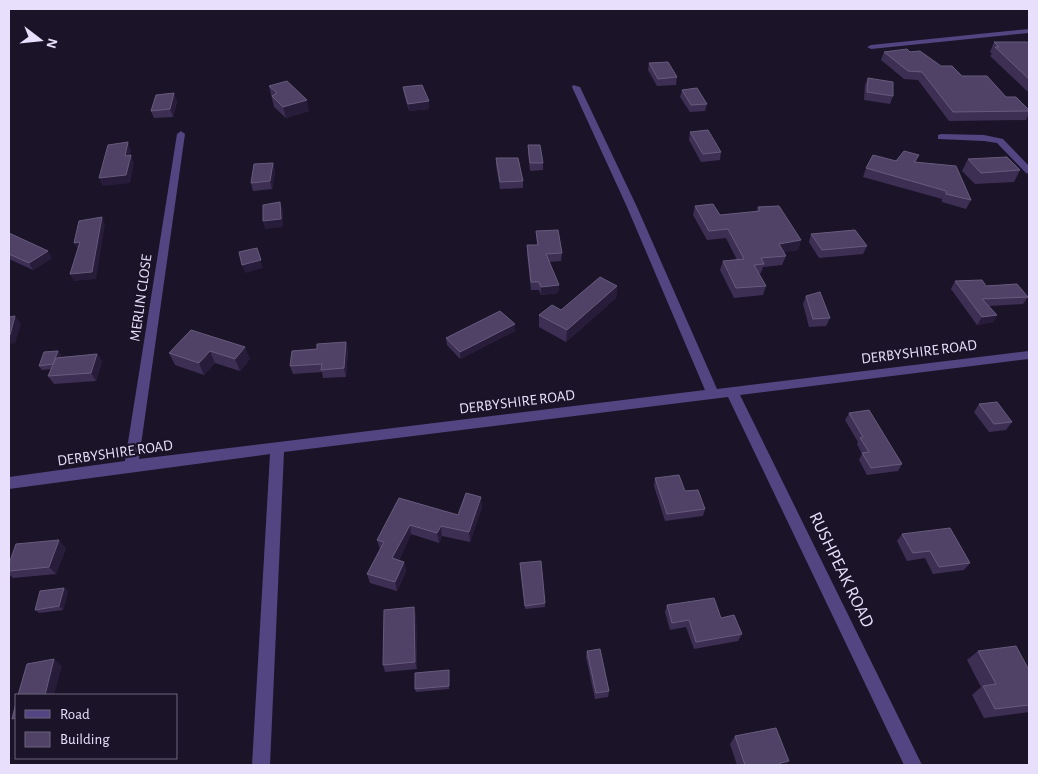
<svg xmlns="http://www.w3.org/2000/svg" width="1038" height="774" viewBox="0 0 1038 774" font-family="'Alegreya Sans',sans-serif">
  <rect width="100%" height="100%" fill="#1b1428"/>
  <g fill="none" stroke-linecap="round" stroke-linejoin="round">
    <!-- minor -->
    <path fill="#524581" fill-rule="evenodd" d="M1029,29V33L871,49L867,47L871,45Z
      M573,85L580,87L637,207L717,389L1029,351V359L740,395L922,765H904L728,397L284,452L270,765H252L270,454L9,489V477L125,461L177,134L181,131L185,134L139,459L705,390L627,207L572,87Z
      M941,134L984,135L1003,139L1029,166V174L1026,173L997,143L984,141L938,139V135Z"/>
  </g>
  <!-- wall -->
  <path fill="#3d2f54" d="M994,42L1029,43V91H1027L990,56L992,54L990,52Z
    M884,52H910L1006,97L1029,110V113L1026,120L949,121L918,80L904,79L881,60Z
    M649,63L677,77L676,85L657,86L648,70Z
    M868,78L893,96L890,104L864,100L865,85Z
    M269,86L309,111L286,118L274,107Z
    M403,87L429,101V109L409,111L404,94Z
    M682,90L707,104L705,111L690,112L680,97Z
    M177,101L173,117L154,118L151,111Z
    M690,132L721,152L720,160L701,162L689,140Z
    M528,145L543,163V170L530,171L528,153Z
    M919,155L916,162L971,200L966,209L942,202V199L863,177L866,168Z
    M496,158L523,181V188L500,189L496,165Z
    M968,159L1020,170L1014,182L975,184L962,171Z
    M273,163L275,171L272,189L253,191L251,183Z
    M695,206L720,215L756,212L758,207L801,240L798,250L783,252L786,256L782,265L763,267L761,273H759L766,286L763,295L734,298L720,270L723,261L737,260L726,238L707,240L693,215Z
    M536,231L562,253L561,261L549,262L559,285L558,293L541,295L539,290H531L527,253V245H537Z
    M9,233L52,258L33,270L9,259Z
    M811,234L867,246L863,254L819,258L809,242Z
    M955,281L986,286L1028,297L1023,304L989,306L997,315L993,322L977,325L951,289Z
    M617,286L616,298L566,342L539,327V315L561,310Z
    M806,296L830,318L826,326L809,327L803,304Z
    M515,324V331L460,359L447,345L446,338Z
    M191,330L250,359L240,371L215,363L204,375L175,365L169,353Z
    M346,342L348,350L346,377L323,378L322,372L293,374L290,366L317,349Z
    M58,351L61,355L60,357L97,354L102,362L96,381L54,384L48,376L51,369L42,370L39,366Z
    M979,404L1012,422L1006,430L989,432L974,412Z
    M849,413L902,464L898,471L867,475L859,460L862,454L857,444L858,442L845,420Z
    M655,478L685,491L705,509L703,516L665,521L654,486Z
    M399,498L458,515L482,507L470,542L442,536L439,543L411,534L399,560L404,562L406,571L397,591L370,583L367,574L380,549L377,540Z
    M902,534L970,563L964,570L933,574L925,558L907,561L897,541Z
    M66,548L56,574L13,578L9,574V564Z
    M520,563L545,603V607L525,609Z
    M64,588L68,591L63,610L39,613L35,610Z
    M667,605L721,618L742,634L738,641L694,649L686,627L670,630L665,612Z
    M416,614L417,669L385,672L383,665Z
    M587,651L609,691L608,697L595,699L586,657Z
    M978,651L1029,670V712L984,718L972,695L981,687L967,660Z
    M449,670V689L416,692L415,689Z
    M735,736L789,761L785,765H737L730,744Z"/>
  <!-- shaded-wall -->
  <path fill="#281c3b" d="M174,93L177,101L173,117L170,109Z
    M307,100L309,111L286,118L283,107Z
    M429,101V109L409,111L408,104Z
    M128,142L131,150L128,163L125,156Z
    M131,155L134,163L130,183L103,186L99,178Z
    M273,163L275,171L272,189L270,181Z
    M280,202L283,210V227L265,229L263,221Z
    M102,217L105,224L96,279L74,281L70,274Z
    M801,240L798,250L776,253L779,244Z
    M80,242L78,250L74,243Z
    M257,248L263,268L245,273L242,265Z
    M48,251L52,258L33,270L29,263Z
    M559,285L558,293L541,295V287Z
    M617,286L616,298L566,342L567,330Z
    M997,315L993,322L977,325L982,317Z
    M15,316L21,324L15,343L9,344V335Z
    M515,324V331L460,359V352Z
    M346,342L348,350L346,377L344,368Z
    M245,347L250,359L240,371L235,359Z
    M58,351L61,355L56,369L53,364Z
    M210,351L215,363L204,375L199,363Z
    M97,354L102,362L96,381L91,373Z
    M481,497L482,507L470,542L469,532Z
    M410,525L411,534L395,568L392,558Z
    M441,526L442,536L439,543L437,533Z
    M59,540L66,548L56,574L49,567Z
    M404,562L406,571L397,591L395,582Z
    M64,588L68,591L63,610L59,606Z
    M414,607L416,614L417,669L415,662Z
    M54,659L62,666L54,695H45Z
    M789,761L785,765H778L780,763Z"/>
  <!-- building -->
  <path fill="#4f4266" stroke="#675b7d" d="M994,42H1027L1029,43V79L995,47H999Z
    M907,49L910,52L920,51L941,66H952L962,76H987L1006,97H1016L1029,110V111L953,112L922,72L908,71L884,52Z
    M668,62L677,77L658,79L649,63Z
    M868,78L893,82V96L867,92Z
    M287,81L307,100L283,107L272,96L277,93L269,86Z
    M422,85L429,101L408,104L403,87Z
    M697,88L707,104L691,105L682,90Z
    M174,93L170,109L151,111L156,95Z
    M708,130L721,152L703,154L690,132Z
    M128,142L125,156L131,155L126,175L99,178L108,145Z
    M528,145H540L543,163H530Z
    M904,151L919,155L914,162L956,166L971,200L946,194V191L866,168L873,155L896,161Z
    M1007,157L1020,170L981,173L968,159Z
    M496,158H518L523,181L500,182Z
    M273,163L270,181L251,183L254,164Z
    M280,202L281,219L263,221V205Z
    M713,204L720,215L760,211L758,207L779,206L801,240L779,244L786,256L761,258L764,264L754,265L766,286L736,288L723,261L744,259L728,229L709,231L695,206Z
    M102,217L92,272L70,274L80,242L74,243L79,221Z
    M558,230L562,253L546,254L559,285L541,287L539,282H531L527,245H538L536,231Z
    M855,230L867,246L822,250L811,234Z
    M9,233L48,251L29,263L9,254Z
    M257,248L261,260L242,265L239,252Z
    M600,277L617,286L567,330L539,315L552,305L561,310Z
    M982,280L986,286L1017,284L1028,297L982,299L997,315L982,317L955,281Z
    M820,292L830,318L813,319L806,296Z
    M500,311L515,324L460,352L446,338Z
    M15,316L10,335H9V317Z
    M191,330L245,347L235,359L210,351L199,363L169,353Z
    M346,342L344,368L321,370L322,364L290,366L292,351L317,349V344Z
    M58,351L53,364L39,366L44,352Z
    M97,354L91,373L48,376L56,358Z
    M997,402L1012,422L994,424L979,404Z
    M869,410L902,464L871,468L862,453L869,452L860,438L863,437L849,413Z
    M679,475L685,491L698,490L705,509L667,514L655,478Z
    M466,493L481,497L469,532L441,526L437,533L410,525L392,558L404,562L395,582L367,574L384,542L377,540L399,498L458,515Z
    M950,528L970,563L939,567L930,551L913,553L902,534Z
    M59,540L49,567L9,571V564L16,544Z
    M541,561L545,603L525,606L520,563Z
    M64,588L59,606L35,610L40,591Z
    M714,598L721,618L734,615L742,634L696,642L689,620L672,623L667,605Z
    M414,607L415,662L383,665L384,610Z
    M1016,646L1029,670V705L995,709L983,686L996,684L978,651Z
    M600,649L609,691L596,693L587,651Z
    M54,659L45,695H18L27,664Z
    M449,670V686L415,689V673Z
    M16,703V718L12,719Z
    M776,728L789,761L780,763L781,765H745L735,736Z"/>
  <g text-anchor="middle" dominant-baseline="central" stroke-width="4.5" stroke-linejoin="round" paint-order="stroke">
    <!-- street labels -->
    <g font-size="15" fill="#e7dffb" stroke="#1b1428">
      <text transform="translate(141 298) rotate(-82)">MERLIN CLOSE</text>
      <text transform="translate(919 352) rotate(-7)">DERBYSHIRE ROAD</text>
      <text transform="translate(517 402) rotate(-7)">DERBYSHIRE ROAD</text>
      <text transform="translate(115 453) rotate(-8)">DERBYSHIRE ROAD</text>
    </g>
    <!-- near-street labels -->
    <g font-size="18" fill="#e7dffb" stroke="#1b1428">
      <text transform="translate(841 570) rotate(64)">RUSHPEAK ROAD</text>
    </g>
  </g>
  <!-- border -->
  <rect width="1038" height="774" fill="none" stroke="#e7dffb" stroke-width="20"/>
  <!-- legend -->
  <rect x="15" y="694" width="162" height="65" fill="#1b1428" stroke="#6d657c"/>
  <rect x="25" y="710" width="25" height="8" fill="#524581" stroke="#6d657c"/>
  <text x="60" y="719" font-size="15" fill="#e7dffb">Road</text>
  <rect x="25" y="732" width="25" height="15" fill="#4f4266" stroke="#6d657c"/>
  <text x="60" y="744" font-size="15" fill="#e7dffb">Building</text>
  <!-- north arrow -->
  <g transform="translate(40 40) rotate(106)" stroke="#1b1428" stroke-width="4" paint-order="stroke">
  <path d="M0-4L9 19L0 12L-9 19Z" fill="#e7dffb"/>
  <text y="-8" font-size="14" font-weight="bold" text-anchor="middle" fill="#e7dffb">N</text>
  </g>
</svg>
